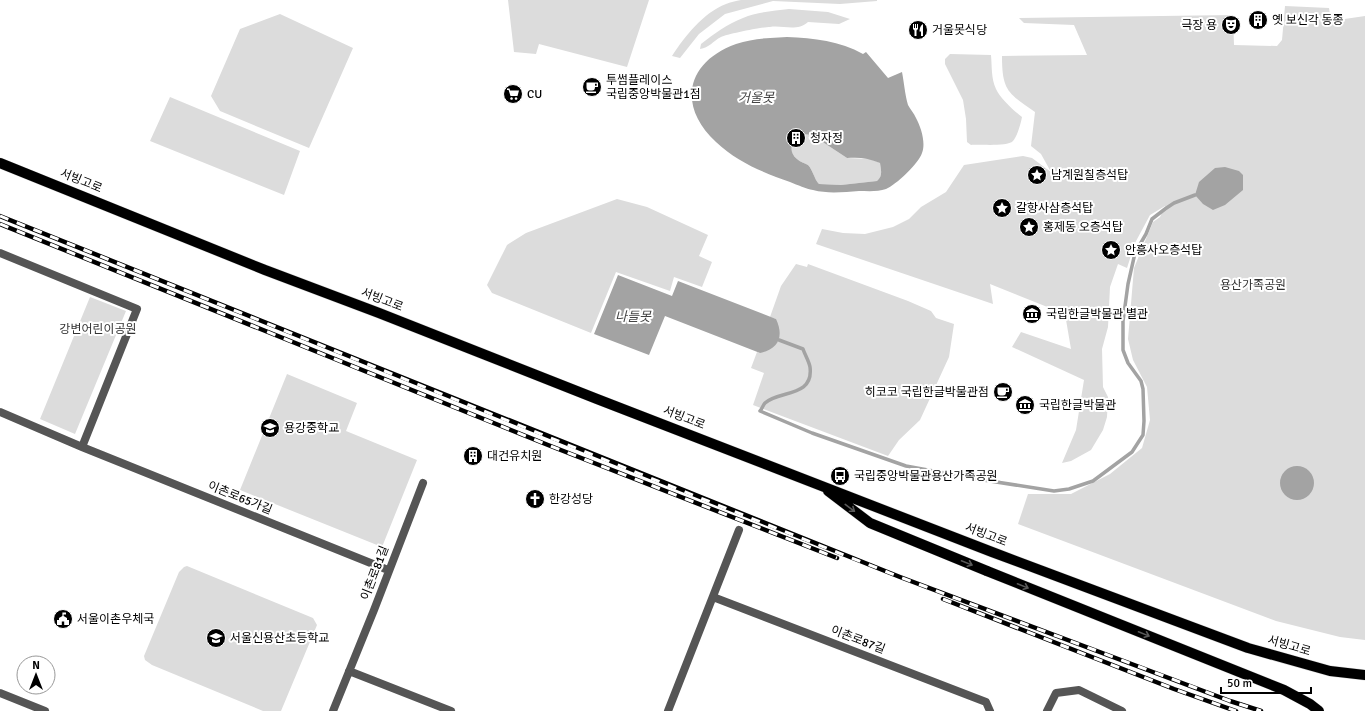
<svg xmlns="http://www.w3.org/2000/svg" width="1365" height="711" viewBox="0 0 1365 711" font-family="Signika,'Noto Sans KR',sans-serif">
  <rect width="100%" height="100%" fill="#fff"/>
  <!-- green -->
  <path fill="#dcdcdc" d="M508,0H649L627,67L539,44L536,54L514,52Z
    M741,0H877V1L840,4L773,1L725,14L699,34L680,58L672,56C685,36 703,13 726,4C730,2 736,1 741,0Z
    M1285,6L1329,8L1331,21L1365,16V640L1340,637L1276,621L1018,524L1028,494H1071L1110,474L1142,448L1150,420L1147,387L1133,360L1128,339L1134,268L1153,222L1160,217L1165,206L1150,215L1135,243L1127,268L1118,264L1110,287L1108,327L1102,349L1103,387L1108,397L1107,417L1103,430L1091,450L1071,461L1062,463L1076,430L1084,380L1012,347L1021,332L1071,349L1065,314L990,284L993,304L816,244L822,229L843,233L865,234L893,227L909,219L921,207L946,192L964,165L1023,156L1032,158L1051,172L1041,154L1031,146L1035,112C1008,93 1002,91 1002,56L1087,55L1074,25L1024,23L1019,18L1233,15L1234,45L1277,46L1282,40Z
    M789,9L828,12L850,19L839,24L808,22C797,32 783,25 770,27C762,27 727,34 721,37C713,41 709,48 700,49L701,44C714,34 727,24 743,18C757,12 774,11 789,9Z
    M280,14L353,48L309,148L220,111L211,96L240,29Z
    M950,54L991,55C992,66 991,79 996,89C1000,98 1014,111 1022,117C1021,123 1017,137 1013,141C1007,147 980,144 971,145L967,142L966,119L963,100L945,64V59Z
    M170,97L300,151L284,195L150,141Z
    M802,134L812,135L847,158L871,159L880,163C881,170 883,176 877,181L841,185L819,184C814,179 813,170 808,165C805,163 800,162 797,159C787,151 792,139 802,134Z
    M617,199L647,207L708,235L699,256L712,262L702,287L674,277L670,291L616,272L591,333L492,293L487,285L507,245L526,233Z
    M796,264L807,267L808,264L908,301L931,311L936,318L954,324L949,357L920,420L899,440L888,456L753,405L764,373L751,368L757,352L760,353L776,319L770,317L781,286Z
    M90,297L126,311L75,434L40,419Z
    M287,374L357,403L346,431L417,460L382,547L240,490Z
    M187,566L313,618L317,625L281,711H263L152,665L145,660L144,656L179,572L184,567Z"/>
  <!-- water -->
  <path fill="#a3a3a3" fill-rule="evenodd" d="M787,37C814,38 840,41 863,54L866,52L888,78L902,72C904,82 905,95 908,105C910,109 914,113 916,118C921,127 926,143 922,153C919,163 896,185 886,189C878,192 867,191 859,191C844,192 828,194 813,190C806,189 798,185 790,182C764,173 737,162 716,142C677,106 686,62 736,44C753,38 770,38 787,37ZM802,134L812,135L847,158C859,157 869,158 880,163C881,170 883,176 877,181L841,185L819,184C814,179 813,170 808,165C805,163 800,162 797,159C787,151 792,139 802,134Z
    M1225,167L1239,171L1243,175V190L1225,205L1213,210L1203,204L1195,195L1199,182L1215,168Z
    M618,275L672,296L678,281L776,319C784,336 779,349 760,353L665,316L649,355L594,334Z
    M1280 483a17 17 0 1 1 34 0a17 17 0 1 1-34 0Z"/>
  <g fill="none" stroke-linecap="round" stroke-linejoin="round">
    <!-- stream -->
    <path stroke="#a3a3a3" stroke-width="3.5" d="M779,340L803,349C805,355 809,361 810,367C814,398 778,390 765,403C763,405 762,409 760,411L812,433L906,466L977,479L1054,491L1069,489L1093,481L1132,452L1143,435L1144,421L1143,389L1141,381L1128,363L1123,350V321L1128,284L1135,253L1146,234L1152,219L1165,209L1174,203L1195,195"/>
    <defs>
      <path id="primary" d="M0,163L265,270L379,313L597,399L992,552L1248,648L1330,671L1365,675
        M828,491L870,523L987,571"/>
    </defs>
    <!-- primary casing -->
    <use href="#primary" stroke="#dbdbdb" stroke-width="11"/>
    <!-- minor -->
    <path stroke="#555" stroke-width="8" d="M0,253L137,309L82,447
      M0,412L82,447L388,570
      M713,597L986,702L990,711
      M349,671L451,711
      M333,711L374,610L423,483
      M668,711L739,530
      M1047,711L1056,693L1079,690L1122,711"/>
    <!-- tertiary -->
    <path stroke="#555" stroke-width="8" d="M0,693L45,711"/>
    <!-- primary -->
    <use href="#primary" stroke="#000" stroke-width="10"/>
    <defs>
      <path id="rail" d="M0,216C300,336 599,459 900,577C1010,619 1120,659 1230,701L1261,711
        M0,224L548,445L837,558
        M943,599L1174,689L1236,711"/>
    </defs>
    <!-- rail casing -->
    <use href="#rail" stroke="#000" stroke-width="4.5"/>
    <!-- rail -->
    <use href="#rail" stroke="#fff" stroke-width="3" stroke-dasharray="9" stroke-linecap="butt"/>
    <defs>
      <path id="primary-bridge" d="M987,571L1284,690L1310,704L1319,711"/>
    </defs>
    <!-- primary-bridge casing -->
    <use href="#primary-bridge" stroke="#dbdbdb" stroke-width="11" stroke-linecap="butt"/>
    <!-- primary-bridge -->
    <use href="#primary-bridge" stroke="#000" stroke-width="10"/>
  </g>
  <!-- one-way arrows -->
  <defs><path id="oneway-shaft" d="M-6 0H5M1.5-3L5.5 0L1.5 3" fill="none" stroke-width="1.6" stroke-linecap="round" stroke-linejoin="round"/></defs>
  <g stroke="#595959">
    <use href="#oneway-shaft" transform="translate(850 508) rotate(37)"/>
    <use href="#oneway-shaft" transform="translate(967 563) rotate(22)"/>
    <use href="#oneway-shaft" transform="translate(1023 586) rotate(22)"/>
    <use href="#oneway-shaft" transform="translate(1144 634) rotate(22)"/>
  </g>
  <!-- icons -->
  <defs>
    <symbol id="building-disc" viewBox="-11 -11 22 22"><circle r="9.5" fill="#000" stroke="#fff"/><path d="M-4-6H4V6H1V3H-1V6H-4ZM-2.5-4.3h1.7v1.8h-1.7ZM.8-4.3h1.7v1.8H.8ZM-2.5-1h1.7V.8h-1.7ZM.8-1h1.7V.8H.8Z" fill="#fff"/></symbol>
    <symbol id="theatre-disc" viewBox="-11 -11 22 22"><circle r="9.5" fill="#000" stroke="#fff"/><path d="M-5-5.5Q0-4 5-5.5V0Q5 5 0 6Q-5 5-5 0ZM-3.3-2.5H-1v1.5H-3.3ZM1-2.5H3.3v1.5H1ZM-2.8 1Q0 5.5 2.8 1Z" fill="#fff"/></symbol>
    <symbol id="restaurant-disc" viewBox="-11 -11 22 22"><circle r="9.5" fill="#000" stroke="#fff"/><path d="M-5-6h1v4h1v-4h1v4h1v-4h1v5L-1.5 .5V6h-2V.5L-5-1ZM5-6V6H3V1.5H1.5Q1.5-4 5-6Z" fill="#fff"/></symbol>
    <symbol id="cafe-disc" viewBox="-11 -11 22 22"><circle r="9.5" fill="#000" stroke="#fff"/><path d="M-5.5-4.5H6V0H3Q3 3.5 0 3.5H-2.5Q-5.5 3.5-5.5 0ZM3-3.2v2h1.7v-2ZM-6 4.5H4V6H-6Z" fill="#fff"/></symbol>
    <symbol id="supermarket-disc" viewBox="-11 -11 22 22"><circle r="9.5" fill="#000" stroke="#fff"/><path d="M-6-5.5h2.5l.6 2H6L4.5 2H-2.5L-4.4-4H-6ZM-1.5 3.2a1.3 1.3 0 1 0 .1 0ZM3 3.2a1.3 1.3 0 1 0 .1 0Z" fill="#fff"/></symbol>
    <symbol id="sight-disc" viewBox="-11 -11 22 22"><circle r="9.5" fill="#000" stroke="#fff"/><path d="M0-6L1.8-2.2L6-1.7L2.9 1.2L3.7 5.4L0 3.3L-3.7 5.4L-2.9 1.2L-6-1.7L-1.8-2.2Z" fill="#fff"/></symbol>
    <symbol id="museum-disc" viewBox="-11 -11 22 22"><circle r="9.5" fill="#000" stroke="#fff"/><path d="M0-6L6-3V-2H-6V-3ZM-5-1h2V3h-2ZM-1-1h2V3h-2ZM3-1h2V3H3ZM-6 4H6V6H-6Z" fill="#fff"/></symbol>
    <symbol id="school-disc" viewBox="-11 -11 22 22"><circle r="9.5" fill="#000" stroke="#fff"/><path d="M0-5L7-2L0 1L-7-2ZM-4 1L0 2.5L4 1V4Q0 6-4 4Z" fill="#fff"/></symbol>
    <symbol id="bus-disc" viewBox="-11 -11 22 22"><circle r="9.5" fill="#000" stroke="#fff"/><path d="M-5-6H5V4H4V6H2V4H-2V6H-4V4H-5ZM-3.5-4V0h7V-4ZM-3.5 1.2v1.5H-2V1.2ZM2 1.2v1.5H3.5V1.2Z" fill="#fff"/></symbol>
    <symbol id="church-disc" viewBox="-11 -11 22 22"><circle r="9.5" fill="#000" stroke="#fff"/><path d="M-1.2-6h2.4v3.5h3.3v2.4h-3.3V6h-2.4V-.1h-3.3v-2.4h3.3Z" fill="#fff"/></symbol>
    <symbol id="civic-disc" viewBox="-11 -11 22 22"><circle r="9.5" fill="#000" stroke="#fff"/><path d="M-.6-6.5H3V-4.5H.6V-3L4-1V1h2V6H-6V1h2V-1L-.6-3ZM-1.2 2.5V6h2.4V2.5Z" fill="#fff"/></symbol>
  </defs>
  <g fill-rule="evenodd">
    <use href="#building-disc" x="1247" y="9" width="22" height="22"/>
    <use href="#theatre-disc" x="1220" y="14" width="22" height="22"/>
    <use href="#restaurant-disc" x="907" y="19" width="22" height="22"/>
    <use href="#cafe-disc" x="581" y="76" width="22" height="22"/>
    <use href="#supermarket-disc" x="502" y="83" width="22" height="22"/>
    <use href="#building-disc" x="785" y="127" width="22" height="22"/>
    <use href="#sight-disc" x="1026" y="164" width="22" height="22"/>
    <use href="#sight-disc" x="991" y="197" width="22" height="22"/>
    <use href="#sight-disc" x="1018" y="216" width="22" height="22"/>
    <use href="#sight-disc" x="1100" y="239" width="22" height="22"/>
    <use href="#museum-disc" x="1021" y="303" width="22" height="22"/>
    <use href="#cafe-disc" x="992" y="381" width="22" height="22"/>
    <use href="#museum-disc" x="1014" y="394" width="22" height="22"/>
    <use href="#school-disc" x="259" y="417" width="22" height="22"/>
    <use href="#building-disc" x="462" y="445" width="22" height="22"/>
    <use href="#bus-disc" x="829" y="465" width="22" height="22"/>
    <use href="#church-disc" x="524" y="488" width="22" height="22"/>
    <use href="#civic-disc" x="52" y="608" width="22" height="22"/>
    <use href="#school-disc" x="205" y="627" width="22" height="22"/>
  </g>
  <g text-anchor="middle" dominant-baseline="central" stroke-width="4" stroke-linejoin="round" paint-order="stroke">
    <!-- poi labels -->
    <g font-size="12" fill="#000" stroke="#fff" text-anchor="start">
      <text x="1272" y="20">옛 보신각 동종</text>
      <text x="1217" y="25" text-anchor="end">극장 용</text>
      <text x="932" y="30">거울못식당</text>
      <text x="606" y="80">투썸플레이스<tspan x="606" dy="14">국립중앙박물관1점</tspan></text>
      <text x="527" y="94">CU</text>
      <text x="810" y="138">청자정</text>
      <text x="1051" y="175">남계원칠층석탑</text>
      <text x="1016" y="208">갈항사삼층석탑</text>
      <text x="1043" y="227">홍제동 오층석탑</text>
      <text x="1125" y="250">안흥사오층석탑</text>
      <text x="1046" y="314">국립한글박물관 별관</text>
      <text x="989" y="392" text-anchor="end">히코코 국립한글박물관점</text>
      <text x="1039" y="405">국립한글박물관</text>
      <text x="284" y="428">용강중학교</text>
      <text x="487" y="456">대건유치원</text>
      <text x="854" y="476">국립중앙박물관용산가족공원</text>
      <text x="549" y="499">한강성당</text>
      <text x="77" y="619">서울이촌우체국</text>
      <text x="230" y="638">서울신용산초등학교</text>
    </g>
    <!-- street labels -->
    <g font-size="12" fill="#000" stroke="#fff">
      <text transform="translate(81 181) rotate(22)">서빙고로</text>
      <text transform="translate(382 300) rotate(21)">서빙고로</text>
      <text transform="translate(684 418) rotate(21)">서빙고로</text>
      <text transform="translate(240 498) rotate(22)">이촌로65가길</text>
      <text transform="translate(986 535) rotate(21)">서빙고로</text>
      <text transform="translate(375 573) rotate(-69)">이촌로81길</text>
      <text transform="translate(858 640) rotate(21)">이촌로87길</text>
      <text transform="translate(1289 646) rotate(16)">서빙고로</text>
    </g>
    <!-- park labels -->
    <g font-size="12" fill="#333" stroke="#fff">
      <text x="1253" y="285">용산가족공원</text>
      <text x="98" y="329">강변어린이공원</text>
    </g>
    <!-- water labels -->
    <g font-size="13" font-style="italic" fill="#444" stroke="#fff">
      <text x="756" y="98">거울못</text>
      <text x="633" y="317">나들못</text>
    </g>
  </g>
  <!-- north arrow -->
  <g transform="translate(36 675)"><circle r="19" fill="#ffffff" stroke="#999999"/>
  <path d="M0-3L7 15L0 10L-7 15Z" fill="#000000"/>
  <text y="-6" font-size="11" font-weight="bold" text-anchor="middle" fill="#000000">N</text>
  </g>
  <!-- scale -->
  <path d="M1221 687v6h90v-6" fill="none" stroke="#000000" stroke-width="2"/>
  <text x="1227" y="687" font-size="12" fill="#000000" stroke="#ffffff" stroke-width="3" paint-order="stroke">50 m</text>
</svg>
